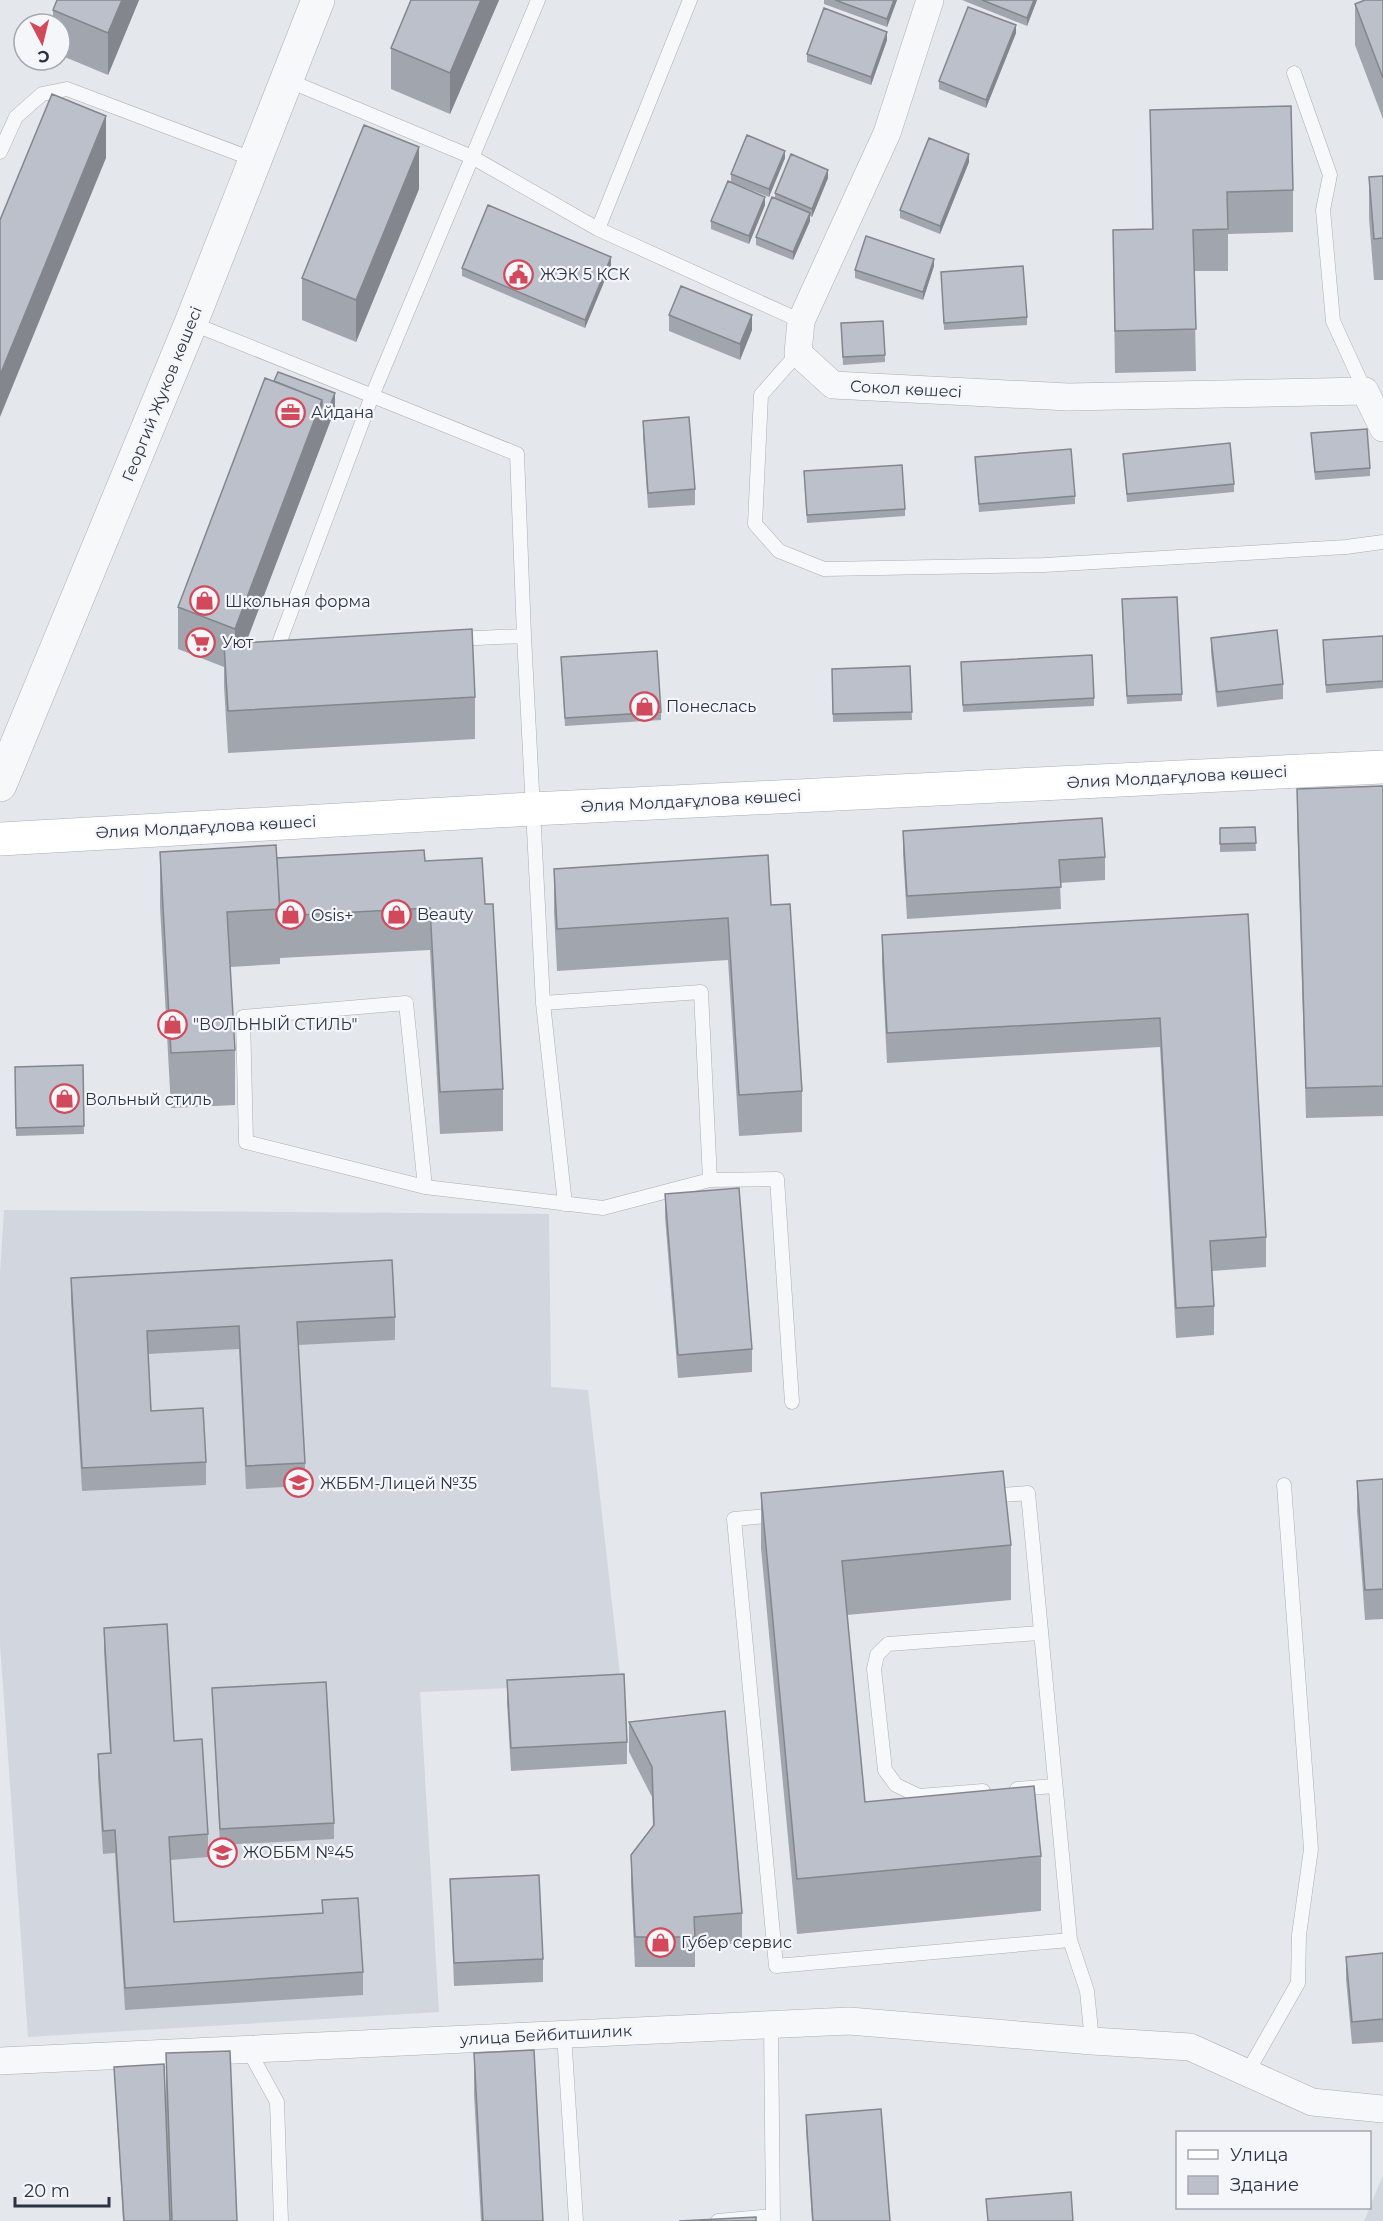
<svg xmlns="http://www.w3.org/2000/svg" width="1383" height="2221" viewBox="0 0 1383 2221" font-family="Montserrat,sans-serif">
  <rect width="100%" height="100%" fill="#e4e7ec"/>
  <!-- built -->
  <path fill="#d2d6de" d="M4,1210L549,1214L551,1387L588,1390L621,1683L420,1692L439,2012L28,2037L0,1644V1273Z
    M1383,2175V2221H1364Z"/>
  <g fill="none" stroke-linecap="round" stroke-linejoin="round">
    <defs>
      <path id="service" d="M1294,73L1330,175L1323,210L1333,321L1365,391
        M287,80L472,157L598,229L801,321
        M0,152L16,117L42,94L67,89L255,160
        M598,229L690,0
        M191,323L517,454L524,636
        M798,353L761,395L755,524L779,551L824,569L1044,565L1346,547L1383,542
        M288,646H278L372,396L538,0
        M543,1003L565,1204
        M710,1180L777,1179L792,1402
        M425,1187L406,1003L243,1017L246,1142L425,1187L603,1208L710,1180L701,992L543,1003L524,636L454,639
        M989,1496L1028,1493L1070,1940L1087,1991L1092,2041
        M779,1515L734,1519L776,1966L1070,1940
        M1017,1789L1054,1786
        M983,1791L919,1796L896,1785L885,1770L874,1669L877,1655L888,1644L1039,1633
        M771,2025L773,2221
        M564,2034L576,2221
        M248,2049L277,2102L281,2221
        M1247,2073L1298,1983L1299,1935L1311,1849L1284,1485
        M718,2221L772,2216"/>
      <path id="minor" d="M930,0L887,133L801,321L798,353L833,385L1068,397L1365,391L1383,428
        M0,2061L849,2021L1092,2041L1190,2047L1312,2102L1383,2109"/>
      <path id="tertiary" d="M0,785L191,323L318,0"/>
      <path id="secondary" d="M0,839L532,809L1383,767"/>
    </defs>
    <!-- service casing -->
    <use href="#service" stroke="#a9aeb7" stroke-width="15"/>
    <!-- minor casing -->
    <use href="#minor" stroke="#a9aeb7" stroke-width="28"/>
    <!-- tertiary casing -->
    <use href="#tertiary" stroke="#a9aeb7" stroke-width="34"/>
    <!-- secondary casing -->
    <use href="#secondary" stroke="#a9aeb7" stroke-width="34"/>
    <!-- service -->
    <use href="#service" stroke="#f7f8fa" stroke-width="14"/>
    <!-- minor -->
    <use href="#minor" stroke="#f7f8fa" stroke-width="27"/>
    <!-- tertiary -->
    <use href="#tertiary" stroke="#f7f8fa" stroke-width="33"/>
    <!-- secondary -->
    <use href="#secondary" stroke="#fff" stroke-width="33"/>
  </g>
  <!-- wall -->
  <path fill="#a1a5ae" d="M139,0L108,75L60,55V24H53V10Z
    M411,0H499L450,114L391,89V48Z
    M824,0H897L887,27L824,4Z
    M962,0H1037L1027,26Z
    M1383,0V119L1355,45V4Z
    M1016,33L986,108L939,89V81Z
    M887,40L871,85L807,62V54Z
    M1150,110L1293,190V232L1228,234V271H1194L1196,371L1115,373L1113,230L1152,229Z
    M785,158L769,197L731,182V174Z
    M969,162L940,234L900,218V210Z
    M1383,176V280H1374L1369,218V177Z
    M828,178L812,217L810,216V221L793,260L756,245V237L775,199V193Z
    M419,189L356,342L302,320V278Z
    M765,205L749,244L711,229V221Z
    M611,265L585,328L462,276V268Z
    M934,266L923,300L855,278V270Z
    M941,272L1027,317V325L944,330Z
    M669,315L752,330L740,360L669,331Z
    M841,323L885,355V362L843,365Z
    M274,381L335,409L246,643L475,697V739L228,753L224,686V667L178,649V607Z
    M643,421L695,489V505L648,508L643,436Z
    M1311,433L1370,468V476L1315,480Z
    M1123,454L1234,484V492L1127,502Z
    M975,457L1075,496V504L979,512Z
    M804,471L905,509V516L807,523Z
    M1122,607L1182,694V701L1127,704Z
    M1383,636V688L1326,693L1323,640Z
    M1211,638L1283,684V699L1217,707L1211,653Z
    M561,657L661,712V720L565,726Z
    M910,666L912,720L833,722L832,669Z
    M961,670L1094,698V706L963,712Z
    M1383,786V1116L1306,1118L1297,818V789Z
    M1255,827L1256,851L1220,852V828Z
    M903,831L1105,857V880L1060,883L1061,909L907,919L903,854Z
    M160,852L277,858L425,861L485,904L503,1089V1131L440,1134L430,950L280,958V964L230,967L235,1050V1105L171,1108L160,907Z
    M554,869L771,905L802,1091V1132L739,1136L728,960L557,971L554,911Z
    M1248,914L1266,1237V1267L1212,1271L1214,1306V1335L1176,1338L1160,1047L887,1063L882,965V935Z
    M83,1065L84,1134L16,1136L15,1067Z
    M665,1194L752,1349V1372L678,1378L665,1217Z
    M71,1278L395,1317V1340L298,1345L305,1463V1486L246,1489L239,1349L148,1354L151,1411L206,1462V1485L82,1491L71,1301Z
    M1383,1479V1619L1365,1620L1357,1511V1481Z
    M761,1493L1011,1545V1600L847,1615L865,1802L1041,1856V1911L797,1934L761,1548Z
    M104,1628L174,1741L208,1834V1857L170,1860L174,1922L322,1913V1900L363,1972V1995L125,2010L115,1853L103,1854L98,1777V1754L110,1753L104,1651Z
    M507,1680L627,1742V1764L511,1771L507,1703Z
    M212,1688L334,1823V1839L220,1845Z
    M629,1722L742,1913V1943L695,1947V1967H635L631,1885V1855L653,1827L652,1797L629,1752Z
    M450,1879L543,1959V1982L454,1986Z
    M1383,1953V2042L1352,2044L1346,1979V1957Z
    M166,2053L237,2221H123L114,2067L166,2108Z
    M474,2053L543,2221H481L474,2094Z
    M806,2115L890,2221H812L806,2130Z"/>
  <!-- shaded-wall -->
  <path fill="#83868d" d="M122,0H139L108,75V33Z
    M481,0H499L450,114V73Z
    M894,0H897L887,27V19Z
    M1034,0H1037L1027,26V18Z
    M1016,25V33L986,108V100Z
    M887,32V40L871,85V77Z
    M106,116V158L0,417V375Z
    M419,147V189L356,342V300Z
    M785,151V158L769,197V189Z
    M969,154V162L940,234V226Z
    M828,170V178L812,217V209Z
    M765,197V205L749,244V236Z
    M810,213V221L793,260V252Z
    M611,257V265L585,328V320Z
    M934,259V266L923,300V292Z
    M752,315V330L740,360V344Z
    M335,393V409L235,671V629L322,400Z"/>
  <!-- building -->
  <path fill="#bbc0ca" stroke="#83868d" stroke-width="1.5" d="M57,0H122L108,33L53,10Z
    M411,0H481L450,73L391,48Z
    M835,0H894L887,19Z
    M982,0H1034L1027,18Z
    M1365,0H1383V78L1355,4Z
    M968,7L1016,25L986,100L939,81Z
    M824,8L887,32L871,77L807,54Z
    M52,94L106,116L0,375V220Z
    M1291,106L1293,190L1227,192L1228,229L1193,230L1196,329L1115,331L1113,230L1153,229L1150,110Z
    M364,125L419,147L356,300L302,278Z
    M747,135L785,151L769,189L731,174Z
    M929,138L969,154L940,226L900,210Z
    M791,154L828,170L812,209L775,193Z
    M1383,176V238L1374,239L1369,177Z
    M728,181L765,197L749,236L711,221Z
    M772,197L810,213L793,252L756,237Z
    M488,205L611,257L585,320L462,268Z
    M866,236L934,259L923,292L855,270Z
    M1023,266L1027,317L944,323L941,272Z
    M681,286L752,315L740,344L669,315Z
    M883,321L885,355L843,357L841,323Z
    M278,372L335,393L322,426V400L274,381Z
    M265,378L322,400L235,629L178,607Z
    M689,417L695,489L648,493L643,421Z
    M1367,429L1370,468L1315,472L1311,433Z
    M1230,443L1234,484L1127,494L1123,454Z
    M1071,449L1075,496L979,504L975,457Z
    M902,465L905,509L807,515L804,471Z
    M1177,597L1182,694L1127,696L1122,599Z
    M472,629L475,697L228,711L224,644Z
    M1277,630L1283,684L1217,692L1211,638Z
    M1383,636V681L1326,685L1323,640Z
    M657,651L661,712L565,718L561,657Z
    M1092,655L1094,698L963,705L961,662Z
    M910,666L912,712L833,714L832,669Z
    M1383,786V1086L1306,1088L1297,789Z
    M1102,818L1105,857L1059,860L1061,887L907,896L903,831Z
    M1255,827L1256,843L1220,844V828Z
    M276,845L280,909L227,912L235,1050L171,1053L160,852Z
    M424,850L425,861L482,858L485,904H493L503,1089L440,1092L430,908L280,916L277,858Z
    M768,855L771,905L790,904L802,1091L739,1095L728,918L557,929L554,869Z
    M1248,914L1266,1237L1210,1241L1214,1306L1176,1308L1160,1018L887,1033L882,935Z
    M83,1065L84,1126L16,1128L15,1067Z
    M739,1188L752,1349L678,1355L665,1194Z
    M392,1260L395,1317L297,1322L305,1463L246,1466L239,1326L147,1331L151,1411L203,1408L206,1462L82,1468L71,1278Z
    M1003,1471L1011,1545L842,1561L865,1802L1034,1786L1041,1856L797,1879L761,1493Z
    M1383,1479V1589L1365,1590L1357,1481Z
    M167,1624L174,1741L202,1739L208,1834L169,1837L174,1922L323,1913L322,1900L358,1898L363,1972L125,1988L115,1830L103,1831L98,1754L111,1753L104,1628Z
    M624,1674L627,1742L511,1748L507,1680Z
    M326,1682L334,1823L220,1829L212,1688Z
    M725,1711L742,1913L694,1917L695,1937H635L631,1855L654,1825L652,1767L629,1722Z
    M539,1875L543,1959L454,1963L450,1879Z
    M1383,1953V2019L1352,2022L1346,1957Z
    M534,2050L543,2221H483L474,2053Z
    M230,2051L237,2221H172L166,2053Z
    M164,2064L170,2221H124L114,2067Z
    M881,2109L890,2221H813L806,2115Z
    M1071,2192L1073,2221H988L986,2199Z
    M756,2217V2221H679Z"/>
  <!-- icons -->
  <defs>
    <symbol id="civic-ring" viewBox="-11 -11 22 22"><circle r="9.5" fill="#f4f6f9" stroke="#d1495b" stroke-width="1.5"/><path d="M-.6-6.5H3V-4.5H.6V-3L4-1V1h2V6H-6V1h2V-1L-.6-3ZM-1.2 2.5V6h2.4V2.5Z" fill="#d1495b"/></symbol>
    <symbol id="office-ring" viewBox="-11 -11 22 22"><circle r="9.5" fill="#f4f6f9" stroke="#d1495b" stroke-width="1.5"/><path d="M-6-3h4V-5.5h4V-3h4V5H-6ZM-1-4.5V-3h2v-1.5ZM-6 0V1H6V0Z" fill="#d1495b"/></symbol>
    <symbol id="shop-ring" viewBox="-11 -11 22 22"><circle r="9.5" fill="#f4f6f9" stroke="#d1495b" stroke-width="1.5"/><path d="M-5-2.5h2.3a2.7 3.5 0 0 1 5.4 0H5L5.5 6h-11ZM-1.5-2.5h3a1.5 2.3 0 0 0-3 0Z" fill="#d1495b"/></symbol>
    <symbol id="supermarket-ring" viewBox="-11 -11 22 22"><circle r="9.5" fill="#f4f6f9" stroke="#d1495b" stroke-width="1.5"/><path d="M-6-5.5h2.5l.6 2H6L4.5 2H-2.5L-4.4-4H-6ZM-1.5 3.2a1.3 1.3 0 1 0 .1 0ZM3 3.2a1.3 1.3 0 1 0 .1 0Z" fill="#d1495b"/></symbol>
    <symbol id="school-ring" viewBox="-11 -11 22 22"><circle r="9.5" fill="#f4f6f9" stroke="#d1495b" stroke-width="1.5"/><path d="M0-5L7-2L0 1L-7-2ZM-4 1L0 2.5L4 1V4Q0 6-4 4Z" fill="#d1495b"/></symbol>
  </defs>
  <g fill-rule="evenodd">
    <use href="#civic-ring" x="502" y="258" width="33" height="33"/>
    <use href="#office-ring" x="274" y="396" width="33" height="33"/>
    <use href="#shop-ring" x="188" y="584" width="33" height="33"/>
    <use href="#supermarket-ring" x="184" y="626" width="33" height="33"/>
    <use href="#shop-ring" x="628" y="690" width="33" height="33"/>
    <use href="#shop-ring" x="380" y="898" width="33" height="33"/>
    <use href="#shop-ring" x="274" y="898" width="33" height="33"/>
    <use href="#shop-ring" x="156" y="1008" width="33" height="33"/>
    <use href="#shop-ring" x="48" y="1082" width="33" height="33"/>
    <use href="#school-ring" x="282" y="1466" width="33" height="33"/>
    <use href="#school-ring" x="206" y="1836" width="33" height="33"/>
    <use href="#shop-ring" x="644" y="1926" width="33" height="33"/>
  </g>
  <g text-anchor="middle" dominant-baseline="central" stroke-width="4.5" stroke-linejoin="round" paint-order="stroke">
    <!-- poi labels -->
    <g font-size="16" fill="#2b3445" stroke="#f4f6f9" text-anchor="start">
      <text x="540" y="274">ЖЭК 5 КСК</text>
      <text x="311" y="412">Айдана</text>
      <text x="225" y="601">Школьная форма</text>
      <text x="222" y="642">Уют</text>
      <text x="666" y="706">Понеслась</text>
      <text x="417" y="914">Beauty</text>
      <text x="311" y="915">Osis+</text>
      <text x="193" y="1024">"ВОЛЬНЫЙ СТИЛЬ"</text>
      <text x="85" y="1099">Вольный стиль</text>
      <text x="320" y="1483">ЖББМ-Лицей №35</text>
      <text x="243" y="1852">ЖОББМ №45</text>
      <text x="681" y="1942">Губер сервис</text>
    </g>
    <!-- street labels -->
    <g font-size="16" fill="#2b3445" stroke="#f4f6f9">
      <text transform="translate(906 389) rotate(3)">Сокол көшесі</text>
      <text transform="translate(162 394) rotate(-68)">Георгий Жуков көшесі</text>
      <text transform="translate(1177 777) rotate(-3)">Әлия Молдағұлова көшесі</text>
      <text transform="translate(691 801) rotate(-3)">Әлия Молдағұлова көшесі</text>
      <text transform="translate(206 827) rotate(-3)">Әлия Молдағұлова көшесі</text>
      <text transform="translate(546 2035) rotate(-3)">улица Бейбитшилик</text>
    </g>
  </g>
  <!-- legend -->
  <rect x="1176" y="2131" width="195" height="78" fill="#f4f6f9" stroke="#a4a8b1" stroke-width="1.5"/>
  <rect x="1188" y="2150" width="30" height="9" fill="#ffffff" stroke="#a4a8b1" stroke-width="1.5"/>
  <text x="1230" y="2161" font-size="18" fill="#2b3445">Улица</text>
  <rect x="1188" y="2176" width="30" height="18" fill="#bbc0ca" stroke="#a4a8b1" stroke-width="1.5"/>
  <text x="1230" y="2191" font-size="18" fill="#2b3445">Здание</text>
  <!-- north arrow -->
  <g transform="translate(42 42) rotate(173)"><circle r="28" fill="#f4f6f9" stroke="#a4a8b1" stroke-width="1.5"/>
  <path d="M0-4.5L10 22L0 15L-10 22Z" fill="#d1495b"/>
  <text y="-9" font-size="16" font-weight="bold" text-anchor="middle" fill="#2b3445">С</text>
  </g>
  <!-- scale -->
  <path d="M15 2197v9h94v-9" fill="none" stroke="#2b3445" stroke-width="3"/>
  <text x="24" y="2197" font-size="18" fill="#2b3445" stroke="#f4f6f9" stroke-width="4.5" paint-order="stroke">20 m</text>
</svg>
